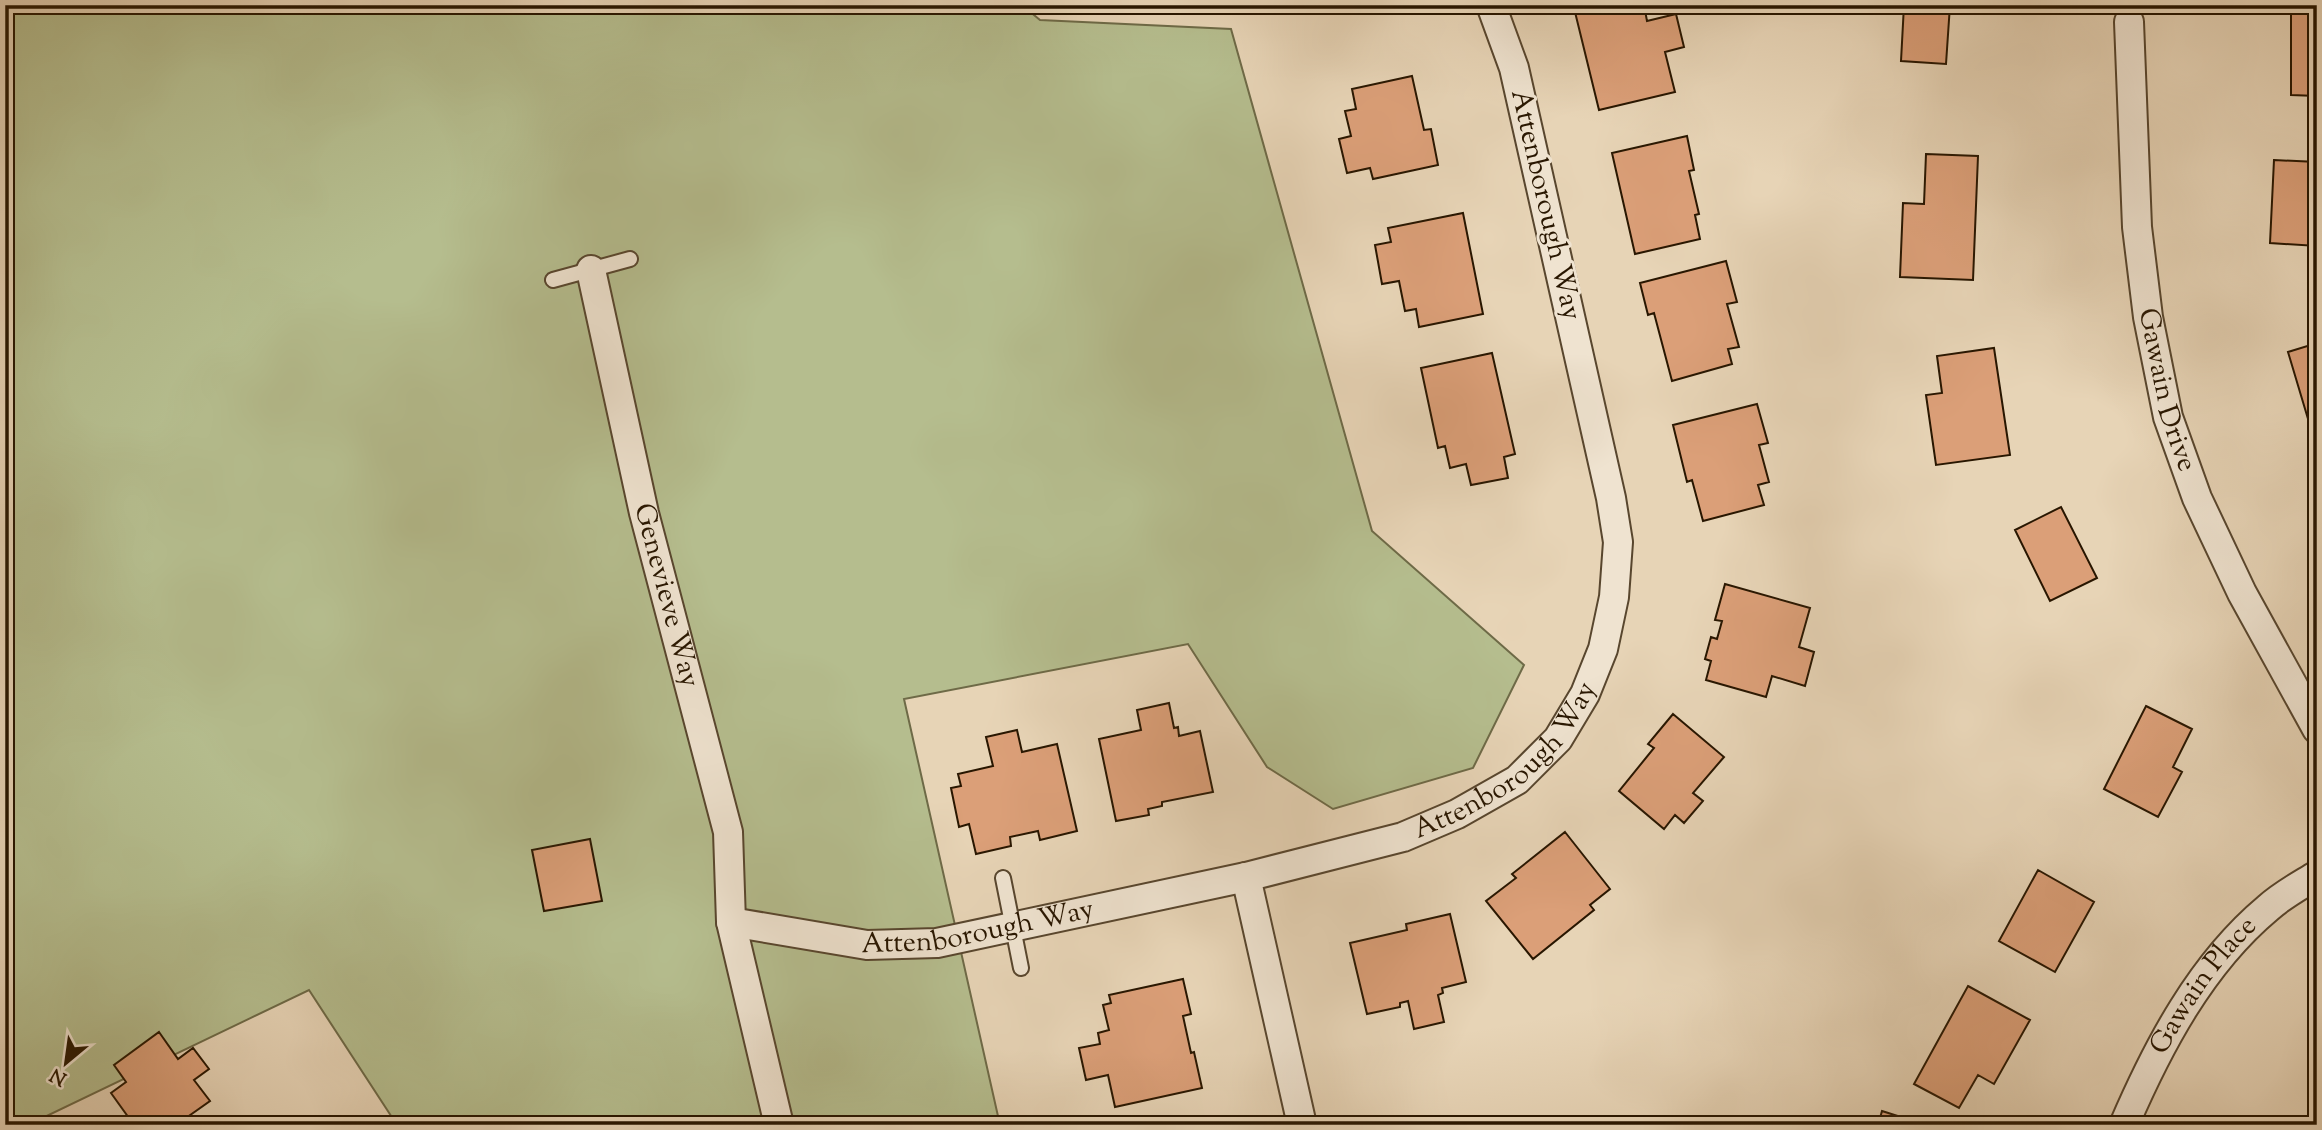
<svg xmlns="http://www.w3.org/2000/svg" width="2322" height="1130" viewBox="0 0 2322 1130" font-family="'Sorts Mill Goudy',serif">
  <rect width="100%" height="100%" fill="#e7d4b6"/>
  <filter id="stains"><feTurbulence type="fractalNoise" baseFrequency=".00286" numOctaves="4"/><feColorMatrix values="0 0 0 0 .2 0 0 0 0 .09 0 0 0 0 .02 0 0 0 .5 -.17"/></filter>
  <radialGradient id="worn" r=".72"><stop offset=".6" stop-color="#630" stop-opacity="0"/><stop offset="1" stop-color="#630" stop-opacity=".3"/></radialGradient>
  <!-- green -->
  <path fill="#b5bd8e" stroke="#6e6a47" stroke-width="2" d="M5,5H1022L1040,20L1231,29L1372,531L1524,665L1473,768L1333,809L1267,767L1188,644L904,699L1000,1125H397L309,990L28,1125H5Z"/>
  <!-- building -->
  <path fill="#db9f78" stroke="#281600" stroke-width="2" d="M1605,5H1644L1647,21L1676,14L1684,47L1665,52L1675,92L1599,110L1575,12Z
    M1904,5H1950L1946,64L1901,61Z
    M2291,13H2317V96L2291,95Z
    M1412,76L1424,130L1431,129L1438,165L1373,179L1370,168L1347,173L1339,139L1351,136L1345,111L1356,109L1352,89Z
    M1687,136L1694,170L1689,171L1699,214L1695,215L1700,239L1635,254L1612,153Z
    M1926,154L1978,156L1973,280L1900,277L1903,203L1924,204Z
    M2274,160L2317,162V246L2270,243Z
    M1463,213L1483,314L1419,327L1416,309L1405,311L1399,281L1382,284L1375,245L1391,242L1388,228Z
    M1726,261L1737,302L1727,304L1739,347L1728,349L1732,364L1672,381L1654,313L1648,315L1640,283Z
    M2317,343V449L2288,352Z
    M1994,348L2010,455L1936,465L1926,395L1942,393L1937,356Z
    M1492,353L1515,454L1504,457L1508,478L1471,485L1466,464L1450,468L1445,446L1438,448L1421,368Z
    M1757,404L1768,443L1759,445L1769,482L1758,485L1764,505L1703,521L1692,480L1687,482L1673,425Z
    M2061,507L2097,578L2050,601L2015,530Z
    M1725,584L1810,608L1799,647L1814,652L1805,686L1772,676L1766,697L1706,680L1711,661L1705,659L1711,637L1717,639L1722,621L1715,620Z
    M1169,703L1174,728L1178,727L1179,736L1200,731L1213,792L1162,802V806L1148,809L1149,815L1116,821L1099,739L1141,730L1137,710Z
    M2146,706L2192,729L2173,767L2182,772L2158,817L2104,789Z
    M1673,714L1724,757L1693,793L1703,801L1684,823L1675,815L1664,829L1619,791L1654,748L1648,744Z
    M1017,730L1022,752L1057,744L1077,831L1040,840L1038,831L1010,837L1011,846L976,854L969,824L959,827L951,788L961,786L958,774L993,766L986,737Z
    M1565,832L1610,889L1590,905L1594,910L1533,959L1486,901L1516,878L1512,874Z
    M590,839L602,901L544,911L532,850Z
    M2038,870L2094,902L2055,972L1999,941Z
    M1450,914L1466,982L1442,988L1443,993L1438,995L1444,1022L1414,1029L1408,1001L1400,1003V1007L1367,1014L1350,943L1407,930L1406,924Z
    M1183,979L1191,1014L1183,1016L1191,1053L1194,1052L1202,1088L1115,1107L1108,1075L1086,1080L1079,1048L1100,1044L1098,1033L1109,1030L1103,1005L1111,1003L1109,995Z
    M1968,986L2030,1020L1994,1084L1978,1075L1959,1108L1914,1084Z
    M159,1032L178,1059L193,1048L209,1069L194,1080L210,1101L176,1125H134L111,1093L126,1082L114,1065Z
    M1882,1111L1926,1125H1878Z"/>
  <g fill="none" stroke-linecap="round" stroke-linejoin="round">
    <defs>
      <path id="lane" d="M553,280L630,259
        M1003,878L1021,968"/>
      <g id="street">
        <path id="s1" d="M2129,22L2137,227L2148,317L2168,417L2197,498L2242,593L2317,729"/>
        <path id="s2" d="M591,270L644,513L728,832L731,922L779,1125"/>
        <path d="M1246,877L1302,1125"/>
        <path id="s3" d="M731,922L867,945L937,943L1246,877L1403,837L1457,814L1517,780L1558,739L1585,694L1603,649L1614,597L1618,542L1611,498L1514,68L1491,5"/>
        <path id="s4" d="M2124,1125C2158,1046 2201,964 2268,908C2282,895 2301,885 2317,875"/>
      </g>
    </defs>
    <!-- lane casing -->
    <use href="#lane" stroke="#58462e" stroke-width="18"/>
    <!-- street casing -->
    <use href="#street" stroke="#58462e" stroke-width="32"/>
    <!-- lane -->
    <use href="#lane" stroke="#efe3d0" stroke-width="14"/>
    <!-- street -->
    <use href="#street" stroke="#efe3d0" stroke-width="28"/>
  </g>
  <g text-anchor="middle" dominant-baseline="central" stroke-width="6" stroke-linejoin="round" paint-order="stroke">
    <!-- street labels -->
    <g font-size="28" fill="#281600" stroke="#efe3d0">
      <text transform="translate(1545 205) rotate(77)">Attenborough Way</text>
      <text stroke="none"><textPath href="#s1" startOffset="371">Gawain Drive</textPath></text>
      <text stroke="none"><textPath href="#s2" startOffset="334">Genevieve Way</textPath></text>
      <text stroke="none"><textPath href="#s3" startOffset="817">Attenborough Way</textPath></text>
      <text stroke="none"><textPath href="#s3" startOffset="250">Attenborough Way</textPath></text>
      <text stroke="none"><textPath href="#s4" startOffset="161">Gawain Place</textPath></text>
    </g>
  </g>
  <!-- margin -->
  <rect width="2322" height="1130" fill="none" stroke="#e7d4b6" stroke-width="28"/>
  <rect x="7" y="7" width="2308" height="1116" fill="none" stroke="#281600" stroke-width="3.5"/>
  <rect x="14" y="14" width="2294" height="1102" fill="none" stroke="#281600" stroke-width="2"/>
  <!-- north arrow -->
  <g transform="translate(66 1063) rotate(209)" stroke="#efe3d0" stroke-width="5" paint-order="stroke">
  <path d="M0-5L12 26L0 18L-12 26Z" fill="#281600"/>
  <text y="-10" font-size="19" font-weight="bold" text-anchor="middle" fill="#281600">N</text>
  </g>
  <rect width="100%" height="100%" filter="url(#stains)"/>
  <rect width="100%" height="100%" fill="url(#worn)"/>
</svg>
